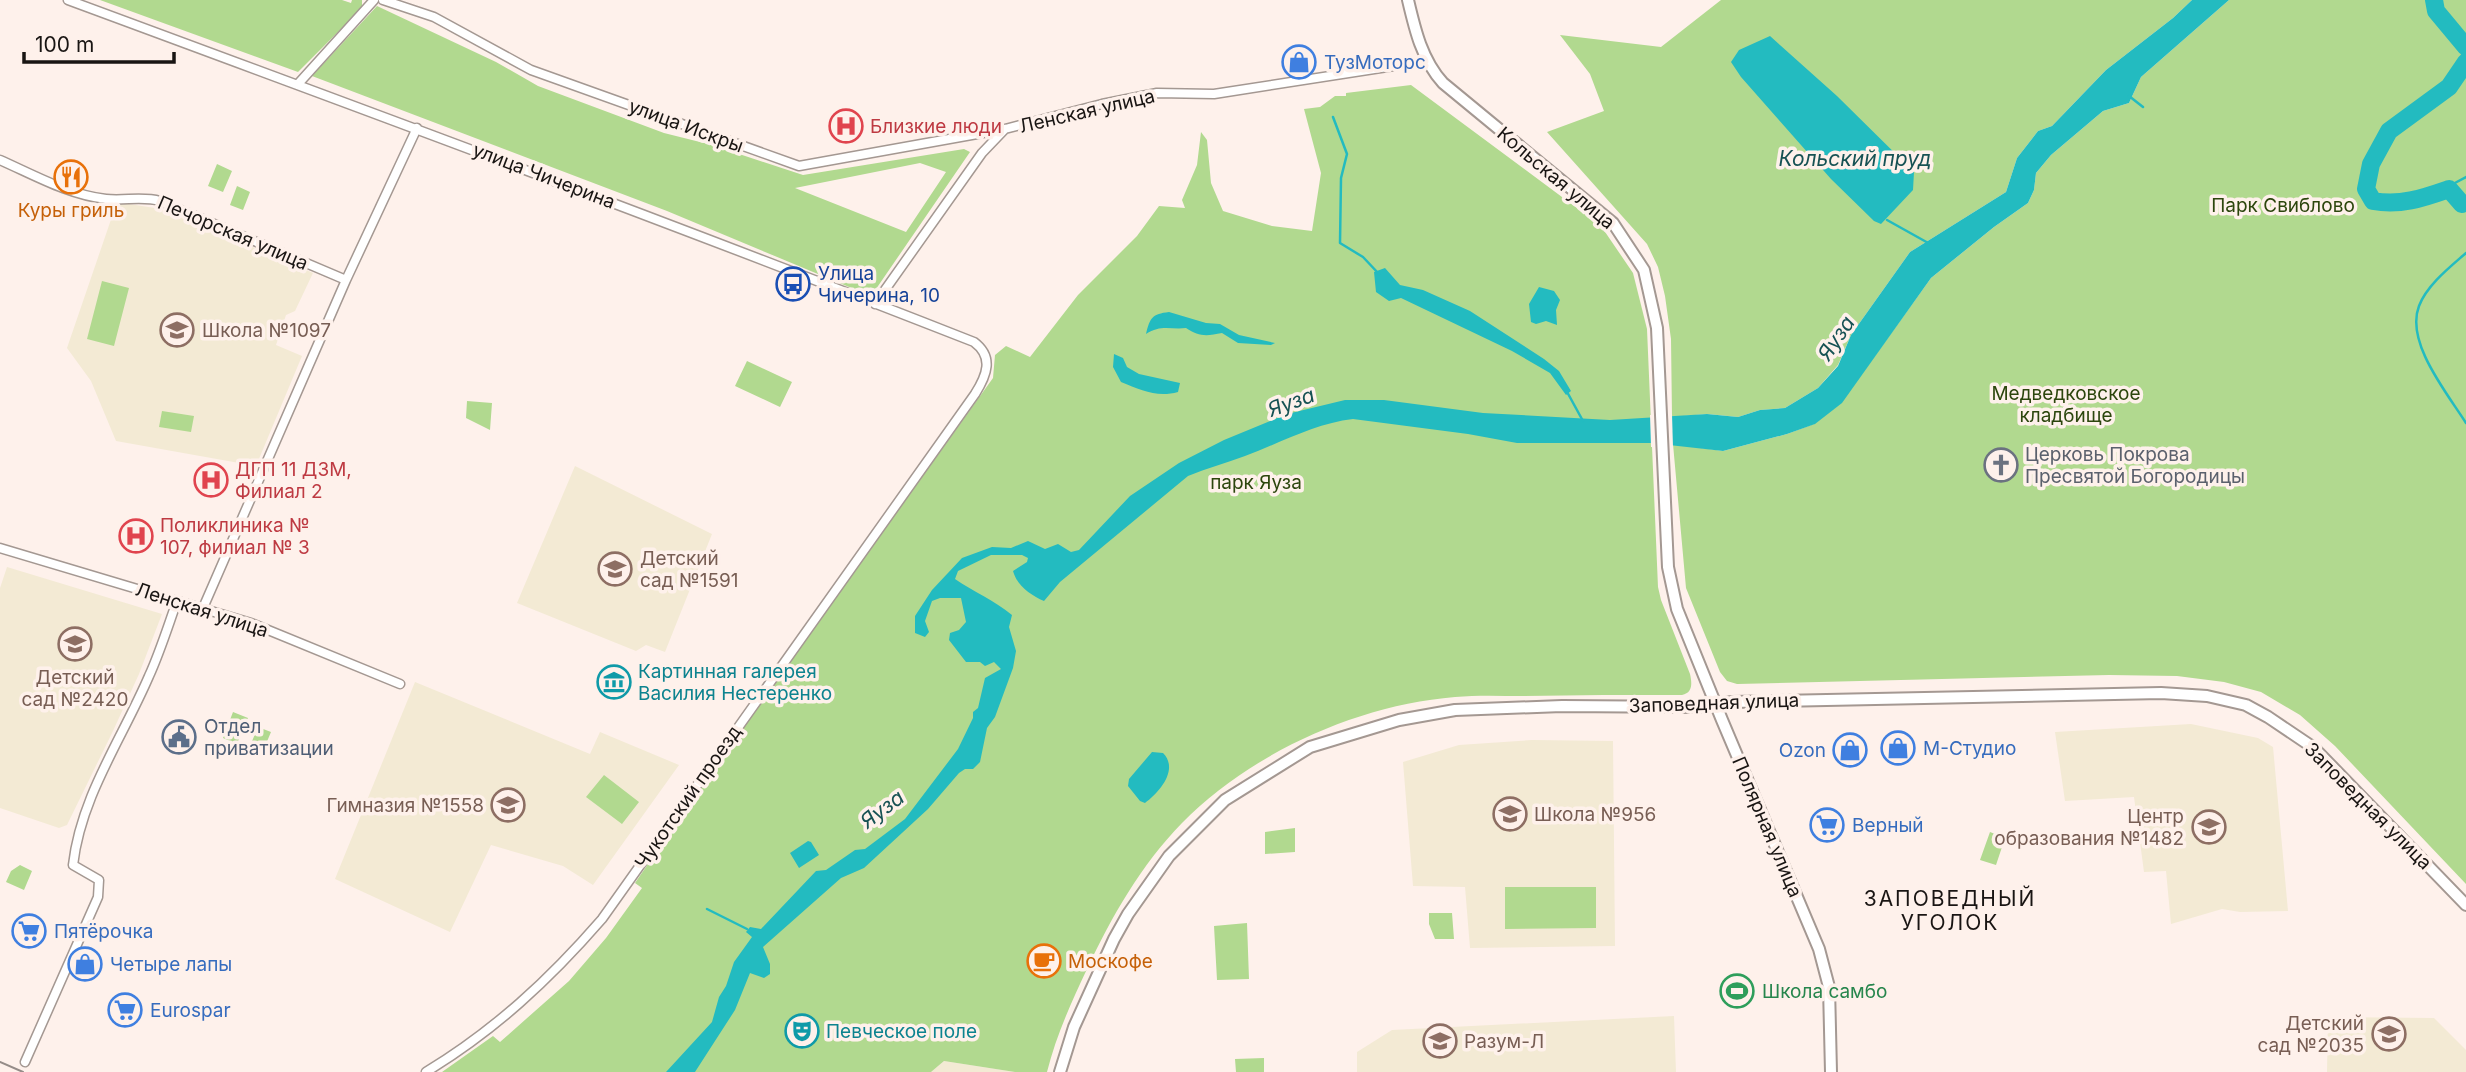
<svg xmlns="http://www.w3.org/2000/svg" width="2466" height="1072" viewBox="0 0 2466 1072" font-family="Inter,sans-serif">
  <rect width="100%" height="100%" fill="#fef1eb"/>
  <!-- education -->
  <path fill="#f3ead4" d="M117,202L167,210L313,273L295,311L286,315L276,345L302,356L256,466L116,441L91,381L67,348Z
    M575,466L712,534L665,652L646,645L636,651L517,603Z
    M7,567L162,614L139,674L113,731L67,825L59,828L0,808V588Z
    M415,682L590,754L600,732L679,765L593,885L563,866L491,845L450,932L335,879Z
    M2191,724L2258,738L2273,747L2288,911L2240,912L2222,909L2171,924L2166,871L2144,872L2134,797L2065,801L2055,732Z
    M1532,740L1613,741L1615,946L1470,948L1465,887L1413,886L1403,762L1459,745Z
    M1674,1016L1676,1072H1357V1052L1392,1030Z
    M2328,1017L2434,1018L2466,1050V1072H2327Z
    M944,1061L1015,1072H931Z"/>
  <!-- green -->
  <path fill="#b1d98f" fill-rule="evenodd" d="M100,0H342L351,3L352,0H362V8L298,72Z
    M1721,0H2192L2173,18L2106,70L2052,126L2038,131L2017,158L2006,192L1910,252L1851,335L1838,365L1818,388L1785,408L1760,410L1738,417L1707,414L1672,417L1671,339L1665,296L1658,267L1647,244L1547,132L1604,111L1590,74L1560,35L1661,47Z
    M2229,0H2466V884L2335,746L2300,715L2261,692L2224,682L2177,676L2109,675L1737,684L1727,681L1720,672L1686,588L1673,444L1723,451L1787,434L1814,424L1841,403L1931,278L1994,227L2028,203L2034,190L2036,173L2051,155L2103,111L2129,103L2141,77Z
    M377,6L496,62L538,86L664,133L712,145L803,175L964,149L970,152L876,289L861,292L667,211L312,76ZM920,163L946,172L906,232L795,188Z
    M1411,85L1601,226L1633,273L1647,329L1658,587L1661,600L1690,674C1692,683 1693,693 1682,695C1629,695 1576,695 1523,696C1501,696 1477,695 1455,697C1357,705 1251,753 1182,823C1141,865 1112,916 1087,969C1071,1003 1056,1036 1047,1072H1015L944,1061L931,1072H442L493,1036L500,1042L569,981L606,938L642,888L635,883L717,763L993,378L995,355L1006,346L1030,357L1078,295L1137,236L1159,206L1185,208L1182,200L1197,165L1201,132L1207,140L1211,183L1223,211L1272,226L1312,231L1321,173L1304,109L1320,107L1335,96H1346V93Z
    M217,164L232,171L223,192L208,186Z
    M237,186L250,192L243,210L230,205Z
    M102,281L129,288L114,346L87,339Z
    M747,361L792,382L780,407L735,386Z
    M467,401L492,403L490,430L466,418Z
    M162,411L194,416L191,432L159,427Z
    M233,712L248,718L237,744L223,738Z
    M258,727L271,732L263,751L250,746Z
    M604,775L639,802L622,824L586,797Z
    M1295,828V852L1265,854V832Z
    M1990,832L2005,838L1996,865L1980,860Z
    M20,865L32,871L24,890L6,882L11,871Z
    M1505,887H1596V928L1505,929Z
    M1429,913H1452L1454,939H1435L1429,924Z
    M1247,923L1249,979L1217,980L1214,926Z
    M1264,1058V1072H1236L1235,1059Z"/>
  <!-- water -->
  <path fill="#23bbc0" d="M2192,0H2229L2141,77L2129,103L2103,111L2051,155L2036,173L2034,190L2028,203L1994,227L1931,278L1842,403L1815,424L1787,434L1723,451L1651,443H1517L1468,434L1353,419C1316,423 1280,443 1245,456C1226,463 1207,468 1188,476L1060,582L1044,601C1031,595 1017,586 1013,571L1027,562L1028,558L1022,555H991L958,571L955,579C974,592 994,600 1012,615L1009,627L1016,651L1013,668L995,717L987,728L980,762L973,769H965L959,773L928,809L864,868L841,878L763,947L770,964V974L764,978L750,973L735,1010L695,1072H666L712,1022L719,997L726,986L734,962L752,937L746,932L750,927L761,929L816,871L826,870L855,850L865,849L905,819L958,749L973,718V712L978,708L985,678L1001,669L994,662L985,666L980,662H966L949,640L950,633L959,630L966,622L961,598H940L932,601L925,621L929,632L925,637L915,633V616L932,590L962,558L992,547L1011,548L1028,541L1045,549L1058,544L1071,552L1079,550L1130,496L1179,463L1224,440L1287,414L1345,400H1384L1483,413L1610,420L1707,414L1738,417L1760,410L1785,408L1818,388L1838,366L1851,335L1910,252L2006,192L2017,158L2038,131L2052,126L2106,70L2173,18Z
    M1770,36L1837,96L1914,172L1913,190L1881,224L1874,221L1831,179L1741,77L1731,62L1739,50Z
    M1385,268L1400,285L1423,290L1470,311L1544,359L1559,371L1571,391L1566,395L1550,373L1512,351L1401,298L1389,301L1376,292L1374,272Z
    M1539,287L1554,291L1560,300L1556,310L1557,325L1546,321L1536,324L1531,322L1529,304Z
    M1169,312L1206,323L1220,324L1239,335L1275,343L1271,345L1238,343L1222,333C1207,336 1199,337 1186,328C1171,330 1161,324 1146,334C1150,318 1152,314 1169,312Z
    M1114,354L1123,358L1127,367L1139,374L1180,383L1178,392C1157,398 1141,390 1121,382L1113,367Z
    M1152,752L1163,753C1179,769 1160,792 1145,803L1140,801L1128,786L1129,779Z
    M808,841L811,842L819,855L799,868L790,853Z"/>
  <!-- pier -->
  <path fill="#fef1eb" d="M1672,414L1673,448L1651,447L1650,415Z"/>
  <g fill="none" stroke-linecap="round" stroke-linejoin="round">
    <!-- stream -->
    <path stroke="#23bbc0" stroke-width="2.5" d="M2129,96L2143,107
      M1333,117L1347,154L1341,178L1340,243L1363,257L1379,274
      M2449,189L2453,184L2466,177
      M1887,220L1930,244
      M2466,253C2450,267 2427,285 2419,306C2405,342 2447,393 2466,423
      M1566,390L1583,421
      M707,909L747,929"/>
    <!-- river -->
    <path stroke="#23bbc0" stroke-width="18" d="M2434,0L2436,11L2466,47
      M2462,204L2449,189C2423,198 2401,206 2373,201L2366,189L2371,164L2389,131L2449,87L2466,62"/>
    <defs>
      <path id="street" d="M68,0C371,112 673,224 974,342C994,357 987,375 975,394L602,919C549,980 495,1030 426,1072
        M383,0L434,17L531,70L799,166L1005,129L1102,104L1157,93L1214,94L1426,61
        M298,84L374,0
        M0,160C34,175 69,195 106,199C125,201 142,196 160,201L346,280
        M875,304L982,153L1005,129
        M0,548L251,623L400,684
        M203,608L346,280L417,128
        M25,1062L98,897L99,880L73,865C81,796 122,739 149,676C160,652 168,626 177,601"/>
      <path id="secondary" d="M1408,0C1415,30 1422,60 1443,83L1613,223L1644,270L1657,328L1668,567L1677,609L1722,720L1819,949L1829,987L1831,1072
        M1060,1072L1074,1027L1114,939L1128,914L1169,856L1225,800L1310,747L1399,720L1455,710L1562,706L1698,707L1732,702L2161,693L2207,696L2246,705L2268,717L2314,748L2466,905"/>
    </defs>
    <!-- street casing -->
    <use href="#street" stroke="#a49892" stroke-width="11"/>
    <!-- secondary casing -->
    <use href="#secondary" stroke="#a49892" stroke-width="14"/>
    <!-- street -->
    <use href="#street" stroke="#fff" stroke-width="8"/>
    <!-- secondary -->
    <use href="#secondary" stroke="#fff" stroke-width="10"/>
    <!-- tram -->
    <path stroke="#958c88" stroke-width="2" d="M0,1062L23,1072"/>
  </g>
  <!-- icons -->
  <defs>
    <symbol id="shop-ring" viewBox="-11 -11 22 22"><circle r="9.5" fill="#fef1eb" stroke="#3f7fe0" stroke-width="1.5"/><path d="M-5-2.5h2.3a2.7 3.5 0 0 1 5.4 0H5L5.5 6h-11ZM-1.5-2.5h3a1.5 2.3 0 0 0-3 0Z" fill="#3f7fe0"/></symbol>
    <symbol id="hospital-ring" viewBox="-11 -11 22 22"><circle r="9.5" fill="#fef1eb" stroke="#e0444e" stroke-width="1.5"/><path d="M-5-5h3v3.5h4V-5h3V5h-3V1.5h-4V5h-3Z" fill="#e0444e"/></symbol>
    <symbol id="restaurant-ring" viewBox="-11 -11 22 22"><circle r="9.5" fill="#fef1eb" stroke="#e8710a" stroke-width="1.5"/><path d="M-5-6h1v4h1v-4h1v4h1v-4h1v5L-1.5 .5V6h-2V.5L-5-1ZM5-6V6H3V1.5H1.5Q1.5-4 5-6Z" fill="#e8710a"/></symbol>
    <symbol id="bus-ring" viewBox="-11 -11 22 22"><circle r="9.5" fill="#fef1eb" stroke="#1a4fb4" stroke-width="1.5"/><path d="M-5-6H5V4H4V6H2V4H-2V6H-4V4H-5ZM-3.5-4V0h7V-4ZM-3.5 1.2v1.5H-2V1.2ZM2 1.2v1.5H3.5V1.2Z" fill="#1a4fb4"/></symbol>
    <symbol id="school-ring" viewBox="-11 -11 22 22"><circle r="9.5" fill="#fef1eb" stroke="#8d6e63" stroke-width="1.5"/><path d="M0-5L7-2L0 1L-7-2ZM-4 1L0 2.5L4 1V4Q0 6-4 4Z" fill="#8d6e63"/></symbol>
    <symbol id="church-ring" viewBox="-11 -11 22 22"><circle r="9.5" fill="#fef1eb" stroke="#6b7280" stroke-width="1.5"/><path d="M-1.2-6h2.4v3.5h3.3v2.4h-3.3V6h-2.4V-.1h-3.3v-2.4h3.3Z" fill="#6b7280"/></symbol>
    <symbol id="museum-ring" viewBox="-11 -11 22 22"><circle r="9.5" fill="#fef1eb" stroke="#0f9aa8" stroke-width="1.5"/><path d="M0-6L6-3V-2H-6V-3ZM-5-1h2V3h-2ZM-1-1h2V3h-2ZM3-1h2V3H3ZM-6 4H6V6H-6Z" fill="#0f9aa8"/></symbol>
    <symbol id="civic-ring" viewBox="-11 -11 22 22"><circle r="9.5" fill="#fef1eb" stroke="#5c6f8a" stroke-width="1.5"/><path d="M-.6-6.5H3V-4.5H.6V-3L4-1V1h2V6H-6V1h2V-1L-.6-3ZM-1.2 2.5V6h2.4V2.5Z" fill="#5c6f8a"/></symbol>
    <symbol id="supermarket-ring" viewBox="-11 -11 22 22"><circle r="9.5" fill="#fef1eb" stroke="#3f7fe0" stroke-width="1.5"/><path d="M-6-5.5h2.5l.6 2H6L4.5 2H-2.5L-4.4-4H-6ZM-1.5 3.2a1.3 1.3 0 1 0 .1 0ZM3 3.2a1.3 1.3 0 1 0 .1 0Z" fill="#3f7fe0"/></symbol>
    <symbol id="cafe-ring" viewBox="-11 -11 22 22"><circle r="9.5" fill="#fef1eb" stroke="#e8710a" stroke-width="1.5"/><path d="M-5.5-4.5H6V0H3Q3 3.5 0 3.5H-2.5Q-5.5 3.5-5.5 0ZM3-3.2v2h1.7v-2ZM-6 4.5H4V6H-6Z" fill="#e8710a"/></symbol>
    <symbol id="stadium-ring" viewBox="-11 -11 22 22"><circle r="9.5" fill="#fef1eb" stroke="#2e9e5b" stroke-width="1.5"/><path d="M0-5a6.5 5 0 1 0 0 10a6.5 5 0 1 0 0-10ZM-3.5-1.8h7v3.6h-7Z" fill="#2e9e5b"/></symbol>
    <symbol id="theatre-ring" viewBox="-11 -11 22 22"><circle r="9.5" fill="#fef1eb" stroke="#0f9aa8" stroke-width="1.5"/><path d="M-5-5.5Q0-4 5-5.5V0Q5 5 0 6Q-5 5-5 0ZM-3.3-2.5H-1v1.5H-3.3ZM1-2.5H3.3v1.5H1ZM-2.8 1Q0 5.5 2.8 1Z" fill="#0f9aa8"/></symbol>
  </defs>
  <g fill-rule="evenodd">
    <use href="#shop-ring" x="1280" y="43" width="38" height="38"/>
    <use href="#hospital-ring" x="827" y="107" width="38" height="38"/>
    <use href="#restaurant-ring" x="52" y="158" width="38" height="38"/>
    <use href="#bus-ring" x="774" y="265" width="38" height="38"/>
    <use href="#school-ring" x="158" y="311" width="38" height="38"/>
    <use href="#church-ring" x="1982" y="446" width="38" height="38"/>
    <use href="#hospital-ring" x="192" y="461" width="38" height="38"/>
    <use href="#hospital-ring" x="117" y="517" width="38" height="38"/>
    <use href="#school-ring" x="596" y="550" width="38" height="38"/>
    <use href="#school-ring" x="56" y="625" width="38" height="38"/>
    <use href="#museum-ring" x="595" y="663" width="38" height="38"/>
    <use href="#civic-ring" x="160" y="718" width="38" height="38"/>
    <use href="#shop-ring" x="1879" y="729" width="38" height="38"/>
    <use href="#shop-ring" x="1831" y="731" width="38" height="38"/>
    <use href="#school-ring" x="489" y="786" width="38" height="38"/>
    <use href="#school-ring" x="1491" y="795" width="38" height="38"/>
    <use href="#supermarket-ring" x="1808" y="806" width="38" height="38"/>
    <use href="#school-ring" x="2190" y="808" width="38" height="38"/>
    <use href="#supermarket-ring" x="10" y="912" width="38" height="38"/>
    <use href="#cafe-ring" x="1025" y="942" width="38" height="38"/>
    <use href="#shop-ring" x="66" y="945" width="38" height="38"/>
    <use href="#stadium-ring" x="1718" y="972" width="38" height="38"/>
    <use href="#supermarket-ring" x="106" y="991" width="38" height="38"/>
    <use href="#theatre-ring" x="783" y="1012" width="38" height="38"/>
    <use href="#school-ring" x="2370" y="1015" width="38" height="38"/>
    <use href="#school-ring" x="1421" y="1022" width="38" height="38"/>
  </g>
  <g text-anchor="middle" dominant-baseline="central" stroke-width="7" stroke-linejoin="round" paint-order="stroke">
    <!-- shop labels -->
    <g font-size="19" fill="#366cbe" stroke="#fef1eb" text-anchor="start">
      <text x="1324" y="62">ТузМоторс</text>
      <text x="1923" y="748">М-Студио</text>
      <text x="1826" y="750" text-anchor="end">Ozon</text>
      <text x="1852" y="825">Верный</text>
      <text x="54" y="931">Пятёрочка</text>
      <text x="110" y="964">Четыре лапы</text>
      <text x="150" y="1010">Eurospar</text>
    </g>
    <!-- street labels -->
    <g font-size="19" fill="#191513" stroke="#fef1eb">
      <text transform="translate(1087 111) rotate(-13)">Ленская улица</text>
      <text transform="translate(686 126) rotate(20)">улица Искры</text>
      <text transform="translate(544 176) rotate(21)">улица Чичерина</text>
      <text transform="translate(1556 178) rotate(40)">Кольская улица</text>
      <text transform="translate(233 233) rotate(23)">Печорская улица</text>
      <text transform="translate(202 610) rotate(18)">Ленская улица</text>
      <text transform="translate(1714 703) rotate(-2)">Заповедная улица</text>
      <text transform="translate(688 797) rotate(-55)">Чукотский проезд</text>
      <text transform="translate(2368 806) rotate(45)">Заповедная улица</text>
      <text transform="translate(1767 827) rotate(67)">Полярная улица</text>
    </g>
    <!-- health labels -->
    <g font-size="19" fill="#be3a42" stroke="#fef1eb" text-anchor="start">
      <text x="870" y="126">Близкие люди</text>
      <text x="235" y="469">ДГП 11 ДЗМ,<tspan x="235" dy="22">Филиал 2</tspan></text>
      <text x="160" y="525">Поликлиника №<tspan x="160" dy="22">107, филиал № 3</tspan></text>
    </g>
    <!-- park labels -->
    <g font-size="19" fill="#2c460d" stroke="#fef1eb">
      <text x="2283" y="205">Парк Свиблово</text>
      <text x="2066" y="393">Медведковское<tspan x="2066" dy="22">кладбище</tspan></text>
      <text x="1256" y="482">парк Яуза</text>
    </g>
    <!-- food labels -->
    <g font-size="19" fill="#c56008" stroke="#fef1eb">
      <text x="71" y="210">Куры гриль</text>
      <text x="1068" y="961" text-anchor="start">Москофе</text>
    </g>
    <!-- transit labels -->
    <g font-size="19" fill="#164399" stroke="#fef1eb" text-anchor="start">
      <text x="818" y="273">Улица<tspan x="818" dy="22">Чичерина, 10</tspan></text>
    </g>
    <!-- education labels -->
    <g font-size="19" fill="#785e54" stroke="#fef1eb" text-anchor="start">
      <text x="202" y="330">Школа №1097</text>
      <text x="640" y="558">Детский<tspan x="640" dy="22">сад №1591</tspan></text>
      <text x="75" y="677" text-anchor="middle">Детский<tspan x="75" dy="22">сад №2420</tspan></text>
      <text x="484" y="805" text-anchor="end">Гимназия №1558</text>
      <text x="1534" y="814">Школа №956</text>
      <text x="2184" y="816" text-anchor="end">Центр<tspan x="2184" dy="22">образования №1482</tspan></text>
      <text x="2364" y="1023" text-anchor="end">Детский<tspan x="2364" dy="22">сад №2035</tspan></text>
      <text x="1464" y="1041">Разум-Л</text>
    </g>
    <!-- worship labels -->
    <g font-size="19" fill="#5b616d" stroke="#fef1eb" text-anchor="start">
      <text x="2025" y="454">Церковь Покрова<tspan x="2025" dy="22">Пресвятой Богородицы</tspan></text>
    </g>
    <!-- culture labels -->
    <g font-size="19" fill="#0d838f" stroke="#fef1eb" text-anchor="start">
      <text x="638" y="671">Картинная галерея<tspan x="638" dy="22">Василия Нестеренко</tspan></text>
      <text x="826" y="1031">Певческое поле</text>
    </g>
    <!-- service labels -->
    <g font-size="19" fill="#4e5e75" stroke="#fef1eb" text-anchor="start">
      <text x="204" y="726">Отдел<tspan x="204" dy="22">приватизации</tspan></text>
    </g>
    <!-- leisure labels -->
    <g font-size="19" fill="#27864d" stroke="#fef1eb" text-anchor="start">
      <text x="1762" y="991">Школа самбо</text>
    </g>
    <!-- water labels -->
    <g font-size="21" font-style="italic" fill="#175254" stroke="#fef1eb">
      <text x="1855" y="158">Кольский пруд</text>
      <text transform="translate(1836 338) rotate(-56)">Яуза</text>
      <text transform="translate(1291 402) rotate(-20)">Яуза</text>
      <text transform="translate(882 809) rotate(-37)">Яуза</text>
    </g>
    <!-- neighbourhood labels -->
    <g font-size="21" letter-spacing="2" fill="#191513" stroke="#fef1eb">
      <text x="1950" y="898">ЗАПОВЕДНЫЙ<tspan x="1950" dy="24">УГОЛОК</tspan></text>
    </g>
  </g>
  <!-- scale -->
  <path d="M24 52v10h150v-10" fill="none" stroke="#191513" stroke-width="3.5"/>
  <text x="35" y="52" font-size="21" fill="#191513" stroke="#fef1eb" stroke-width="5" paint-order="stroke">100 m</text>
</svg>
